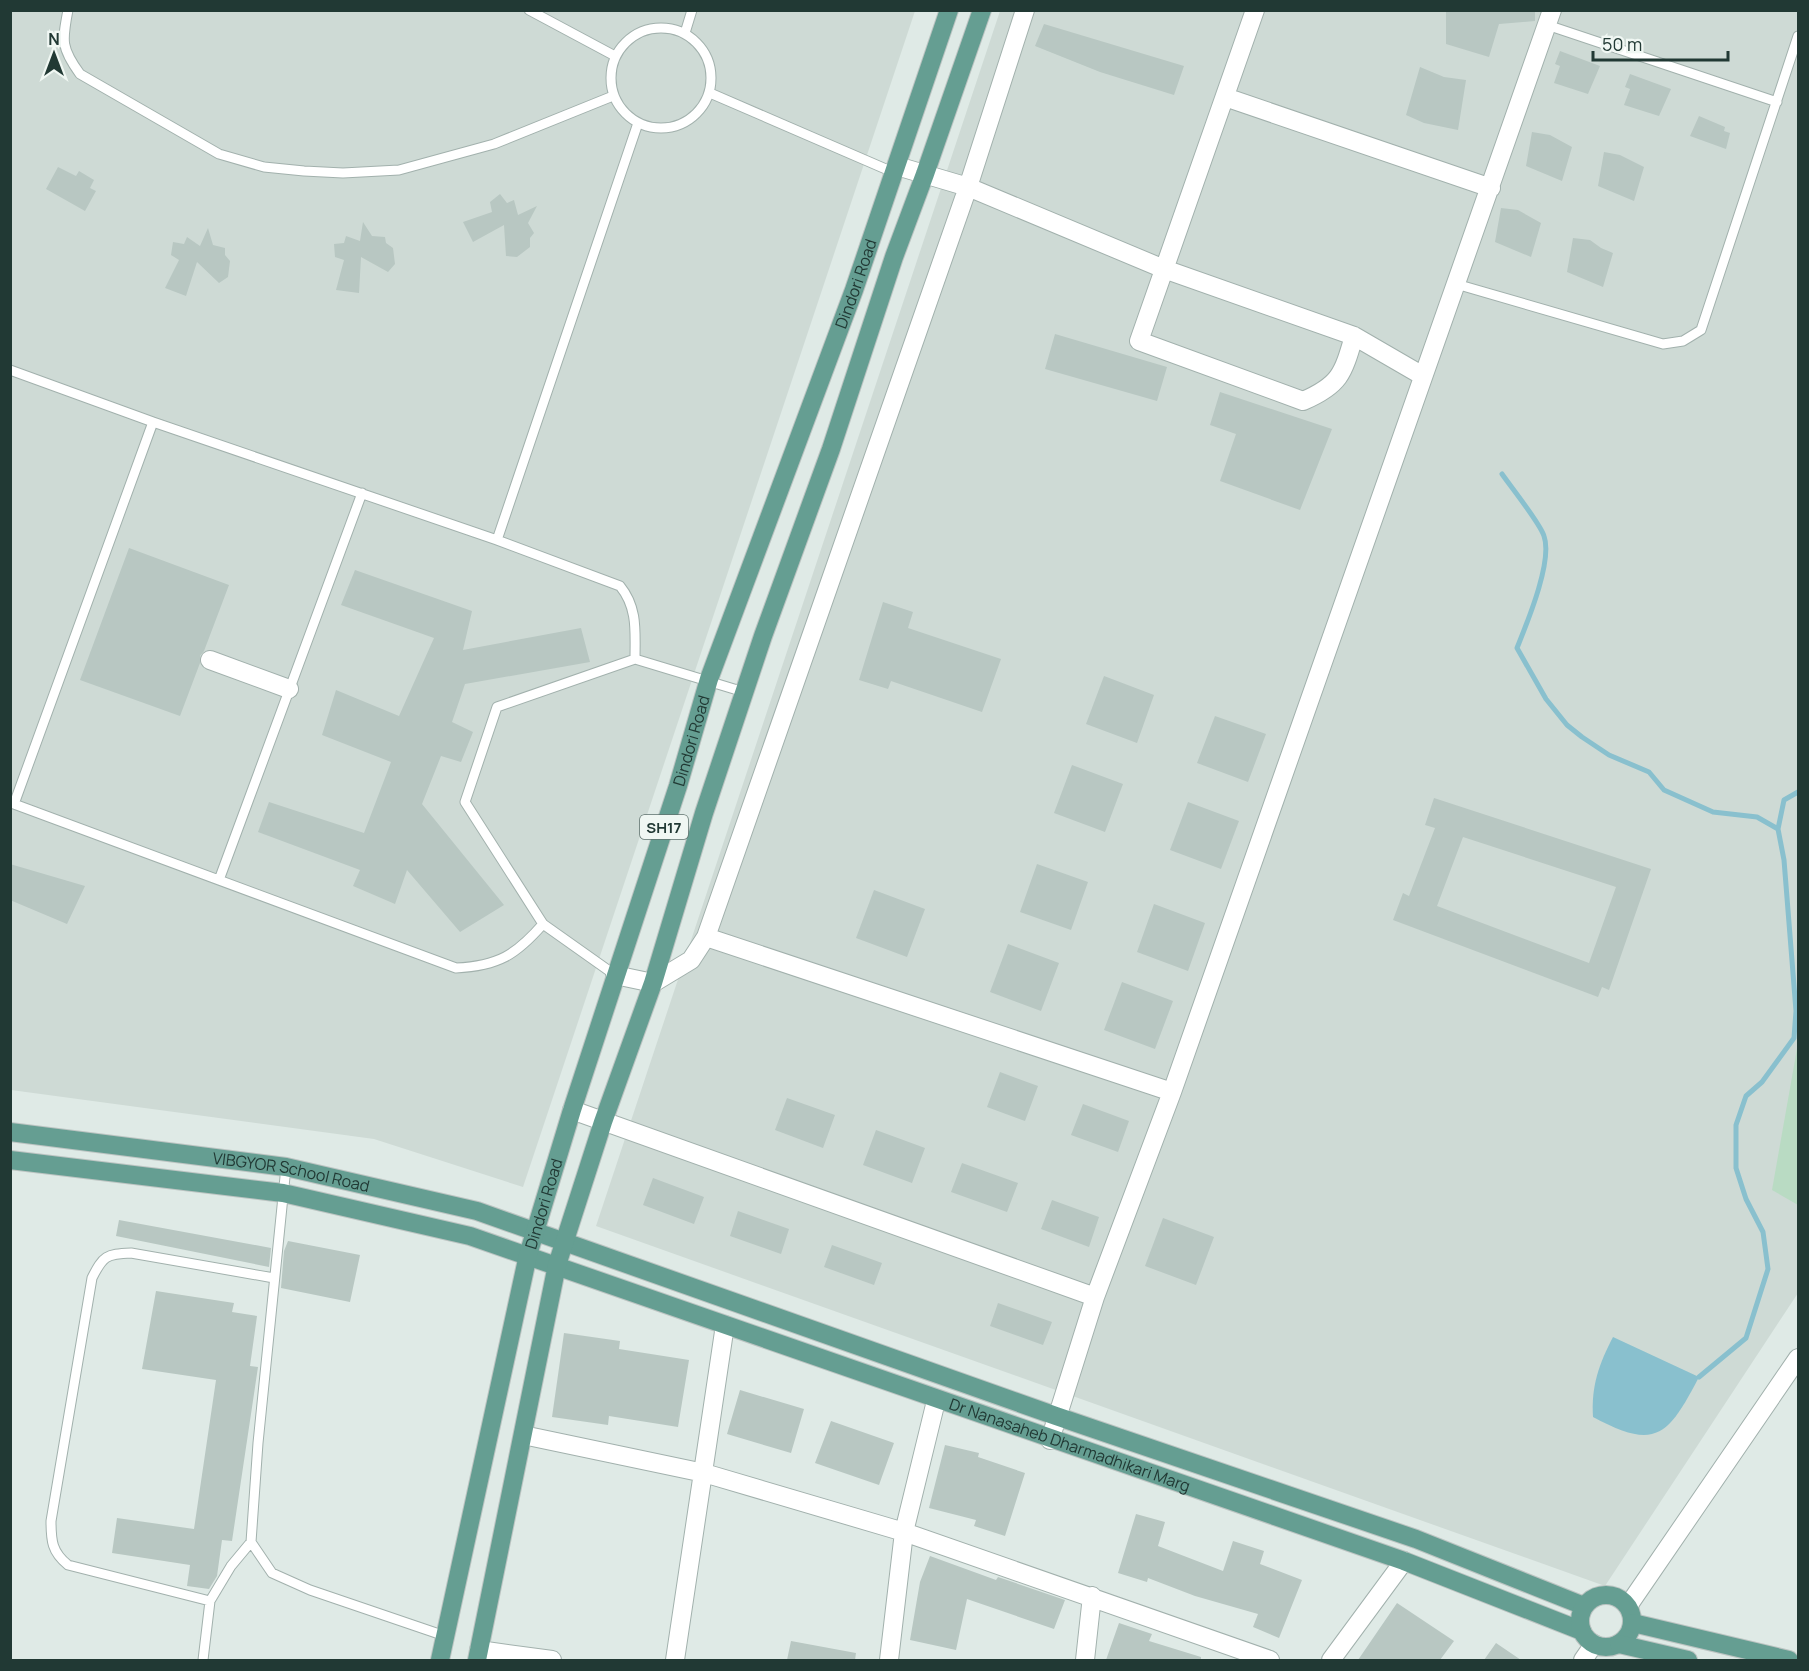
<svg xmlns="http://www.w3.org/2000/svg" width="1809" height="1671" viewBox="0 0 1809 1671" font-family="Manrope,sans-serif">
  <rect width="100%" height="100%" fill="#dfeae6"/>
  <!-- built -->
  <path fill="#cedad5" d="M11,11H915L523,1187L374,1139L11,1090Z
    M1000,11H1798V1293L1605,1586L596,1226Z"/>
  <!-- green -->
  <path fill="#b9dbc3" d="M1798,1043V1205L1772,1190Z"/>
  <!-- water -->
  <path fill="#89c0ce" d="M1613,1337L1699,1377C1668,1436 1656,1451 1593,1417C1591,1386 1599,1364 1613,1337Z"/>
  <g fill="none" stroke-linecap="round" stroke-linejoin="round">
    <!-- stream -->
    <path stroke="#89c0ce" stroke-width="5" d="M1502,474C1511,487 1540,523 1544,536C1553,561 1527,623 1517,648L1546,699L1567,725L1582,737L1609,755L1649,772L1664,790L1713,812L1757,817L1778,829L1784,860L1796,1011L1794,1038L1762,1082L1746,1096L1736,1125V1168L1746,1199L1763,1232L1768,1269L1746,1338L1699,1377
      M1778,829L1784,800L1798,792"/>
  </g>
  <!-- building -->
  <path fill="#b8c7c2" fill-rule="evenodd" d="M1446,10H1535V21L1499,24L1489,57L1446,44Z
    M1044,24L1184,66L1174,95L1100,72L1035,46Z
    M1560,51L1600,66L1588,94L1554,83L1560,66L1555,64Z
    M1420,67L1444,77L1466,80L1458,130L1424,123L1406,115Z
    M1630,74L1671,89L1659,116L1624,105L1630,89L1625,87Z
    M1699,116L1725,127L1724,131L1730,133L1726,149L1690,136Z
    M1532,132L1550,135L1572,147L1562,181L1526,166Z
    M1604,152L1620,155L1644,167L1634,201L1598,186Z
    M58,167L76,176L79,171L94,180L90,188L96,191L85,211L46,189Z
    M500,194L507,203L514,200L518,215L537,206L528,223L534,233L530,238V247L517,257L506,256L504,225L473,242L463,222L492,212L490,202Z
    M1501,208L1518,210L1541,223L1531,257L1495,242Z
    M363,222L372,236L385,237L386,243L393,248L395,264L388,272L361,257L359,293L336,290L344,260L335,257L334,244L344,243L346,236L360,241Z
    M208,228L213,245L225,248V255L230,261L228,277L219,283L197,262L186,296L165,288L179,260L171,255L173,242L184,244L187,237L200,246Z
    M1573,238L1590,240L1601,248L1613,253L1603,287L1567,272Z
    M1055,334L1167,367L1157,401L1045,369Z
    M1220,392L1332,429L1300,510L1220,481L1236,434L1210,425Z
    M129,548L229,585L204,651L200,656V663L180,716L80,680Z
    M355,570L472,611L463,650L581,628L590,662L465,684L452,722L473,732L461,762L441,756L422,804L504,905L460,932L407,870L395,904L353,886L360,870L258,832L269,802L364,833L391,762L322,735L336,690L399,716L434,638L341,605Z
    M883,602L913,612L908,628L1001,659L982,712L891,681L888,689L859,680Z
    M1104,676L1154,695L1137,743L1086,724Z
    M1215,716L1266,734L1248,782L1197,763Z
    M1072,765L1123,784L1105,832L1054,813Z
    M1434,798L1651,869L1609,990L1602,987L1598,997L1393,920L1403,893L1409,896L1435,828L1425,825ZM1463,837L1616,887L1589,963L1437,906Z
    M1188,802L1239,821L1221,869L1170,850Z
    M10,864L85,886L67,924L10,900Z
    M1037,864L1088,882L1071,930L1020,912Z
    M874,890L925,909L907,957L856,938Z
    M1154,904L1205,923L1188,971L1137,952Z
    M1008,944L1059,963L1041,1011L990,992Z
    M1122,982L1173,1001L1155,1049L1104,1030Z
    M1000,1072L1038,1086L1025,1121L987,1107Z
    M787,1098L835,1115L823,1148L775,1130Z
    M1083,1104L1129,1121L1118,1152L1071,1135Z
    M876,1130L925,1148L912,1183L863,1165Z
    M962,1163L1018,1183L1007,1212L951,1192Z
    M653,1178L704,1197L694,1224L643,1205Z
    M1052,1200L1099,1217L1089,1247L1041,1229Z
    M738,1211L789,1229L781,1254L730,1236Z
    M1163,1218L1214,1237L1196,1285L1145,1266Z
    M119,1220L271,1248L269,1267L116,1236Z
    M288,1241L360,1255L350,1302L281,1288L284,1251Z
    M832,1245L882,1263L874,1285L824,1267Z
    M156,1291L234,1303L232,1312L257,1316L250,1366L258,1367L232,1541L222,1540L217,1576L209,1589L187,1586L190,1565L112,1553L117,1518L194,1529L216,1380L142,1369Z
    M998,1303L1052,1322L1043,1345L990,1326Z
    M564,1333L620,1341L619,1349L689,1360L678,1427L609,1416L608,1425L552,1417Z
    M740,1390L804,1409L791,1453L727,1434Z
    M831,1421L894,1443L879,1485L815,1463Z
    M945,1445L979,1453L978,1457L1025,1473L1005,1536L974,1526L976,1520L929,1508Z
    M1136,1514L1165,1522L1158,1546L1223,1571L1233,1541L1264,1551L1260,1564L1302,1580L1279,1638L1253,1627L1258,1614L1195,1596L1148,1578L1147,1582L1118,1573Z
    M930,1556L996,1580L998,1577L1065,1600L1054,1629L967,1599L956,1650L910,1640L920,1582Z
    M1397,1603L1454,1641L1440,1660H1358Z
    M1119,1623L1152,1634L1149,1641L1201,1657V1660H1106Z
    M791,1641L856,1653L855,1660H787Z
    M1496,1643L1521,1660H1484Z"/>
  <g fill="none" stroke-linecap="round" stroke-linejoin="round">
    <defs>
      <path id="lane" d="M68,10C62,41 61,48 80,74L219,154L264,167L304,171L343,173L399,170L494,144L613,96
        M529,10L615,56
        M1547,25L1777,102
        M611 78a50 50 0 1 1 100 0a50 50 0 1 1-100 0Z
        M685,33L692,10
        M710,93L895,173
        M638,123L497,540L620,586C638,608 635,632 635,659L744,692
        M1456,284L1663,344L1683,341L1701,330L1798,36
        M10,370L153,422
        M497,540L153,422L14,804L456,968C498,966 516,955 543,924
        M219,880L362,493
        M615,975L543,924L465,802L497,707L635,659
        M251,1542L272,1573L310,1590L445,1636
        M210,1601L68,1565C52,1552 51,1541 51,1521L92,1278C103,1256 106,1254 131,1253L274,1278
        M203,1660L210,1601L231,1566L251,1542L258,1443L286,1167"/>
      <path id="street" d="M1025,10L968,187L1164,269L1354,336
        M1255,10L1139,341L1303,401C1340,385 1343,374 1354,336L1423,376
        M1225,97L1491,188
        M210,660L289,689
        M706,937L1172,1092
        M615,975L653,983L691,960L706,937L968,187L897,166
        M572,1110L1095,1297
        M523,1435L704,1473L904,1532L1270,1660
        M1050,1440L1095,1297L1172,1092L1552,10
        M1628,1606L1798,1358
        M479,1650L552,1660
        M675,1660L725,1325
        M889,1660L904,1532L936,1401
        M1085,1660L1092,1596
        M1331,1660L1404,1561
        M1583,1660L1594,1644"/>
      <g id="primary">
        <path id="s1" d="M10,1132L286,1167L477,1211L1056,1416L1416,1539L1584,1606"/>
        <path id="s2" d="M10,1160L283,1193L470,1236L1404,1561L1582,1631"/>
        <circle cx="1606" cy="1621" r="26"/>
        <path d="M1633,1623L1789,1660"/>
        <path d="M1619,1644L1688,1660"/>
        <path id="s3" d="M440,1660L528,1255L572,1110L678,786L709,679L854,290L949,10"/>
        <path d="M477,1660L557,1265L603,1122L653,983L704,813L763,636L831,449L894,257L925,174L982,10"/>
      </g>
    </defs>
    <!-- lane casing -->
    <use href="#lane" stroke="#a2b1ad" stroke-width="11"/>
    <!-- street casing -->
    <use href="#street" stroke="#a2b1ad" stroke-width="20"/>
    <!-- primary casing -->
    <use href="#primary" stroke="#bcc4c2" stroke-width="20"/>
    <!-- lane -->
    <use href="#lane" stroke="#fff" stroke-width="9"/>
    <!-- street -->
    <use href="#street" stroke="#fff" stroke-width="18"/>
    <!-- primary -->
    <use href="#primary" stroke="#659e92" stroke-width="18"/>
  </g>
  <g text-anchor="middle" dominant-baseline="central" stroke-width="4.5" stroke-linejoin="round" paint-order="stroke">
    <!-- shield labels -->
    <rect fill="#f0f7f3" stroke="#5f726d" stroke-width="1.5" x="640" y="815" width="48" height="24" rx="4.5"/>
    <g font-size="15" font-weight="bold" fill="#213934">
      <text x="664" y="827">SH17</text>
    </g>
    <!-- street labels -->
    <g font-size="16" fill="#213934" stroke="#f0f7f3">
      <text stroke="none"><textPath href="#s3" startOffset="1440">Dindori Road</textPath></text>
      <text stroke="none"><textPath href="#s3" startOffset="954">Dindori Road</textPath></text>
      <text stroke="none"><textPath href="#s1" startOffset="284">VIBGYOR School Road</textPath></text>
      <text stroke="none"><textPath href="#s3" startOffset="468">Dindori Road</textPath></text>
      <text stroke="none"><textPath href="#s2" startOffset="1102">Dr Nanasaheb Dharmadhikari Marg</textPath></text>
    </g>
  </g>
  <!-- border -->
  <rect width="1809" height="1671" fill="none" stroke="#213934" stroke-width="24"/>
  <!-- north arrow -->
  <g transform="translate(54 54)" stroke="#f0f7f3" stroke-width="4.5" paint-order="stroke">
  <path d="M0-4.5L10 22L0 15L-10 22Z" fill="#213934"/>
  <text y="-9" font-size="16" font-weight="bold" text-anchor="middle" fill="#213934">N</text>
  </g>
  <!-- scale -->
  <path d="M1593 51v9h135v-9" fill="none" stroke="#213934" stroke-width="3"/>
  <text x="1602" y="51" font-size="18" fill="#213934" stroke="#f0f7f3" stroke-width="4.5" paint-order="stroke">50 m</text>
</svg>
